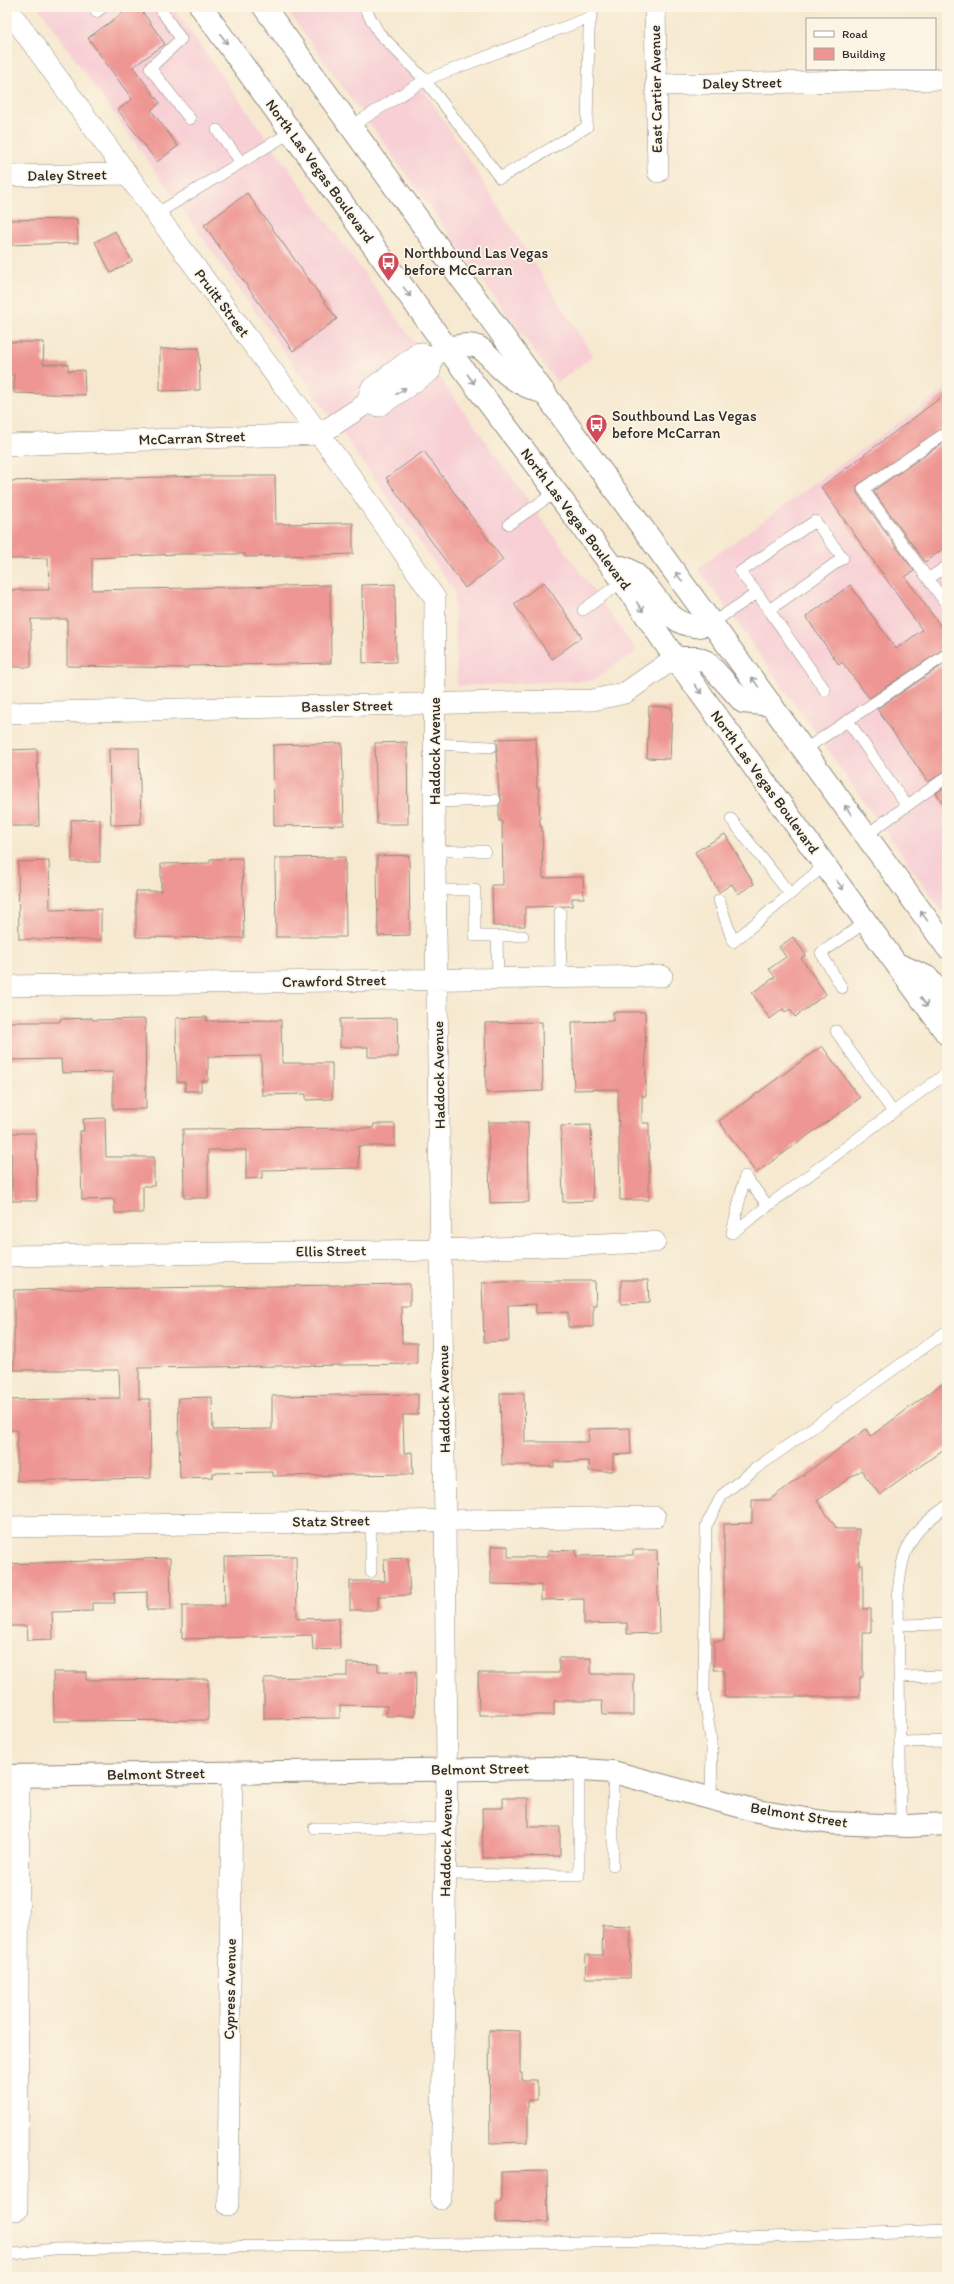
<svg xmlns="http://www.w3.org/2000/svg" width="954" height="2284" viewBox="0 0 954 2284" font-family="Itim,sans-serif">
  <rect width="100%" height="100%" fill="#fcf5e5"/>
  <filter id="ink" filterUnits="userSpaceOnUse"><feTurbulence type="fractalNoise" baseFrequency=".025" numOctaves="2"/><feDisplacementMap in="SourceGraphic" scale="8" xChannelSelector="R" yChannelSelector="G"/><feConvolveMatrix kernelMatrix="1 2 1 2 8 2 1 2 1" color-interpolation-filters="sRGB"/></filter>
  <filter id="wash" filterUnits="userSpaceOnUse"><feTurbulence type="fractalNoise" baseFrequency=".012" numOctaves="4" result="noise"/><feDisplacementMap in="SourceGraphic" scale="16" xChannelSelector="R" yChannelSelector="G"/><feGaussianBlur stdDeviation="0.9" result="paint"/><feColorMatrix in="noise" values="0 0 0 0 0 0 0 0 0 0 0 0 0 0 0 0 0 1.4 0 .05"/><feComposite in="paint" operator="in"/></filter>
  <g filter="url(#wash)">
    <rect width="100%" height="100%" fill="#f6e9d0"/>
    <!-- built -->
    <path fill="#f7cfd5" d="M38,7H172L637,651L593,680L457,686L454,590Z
      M285,7H372L593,356L557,383Z
      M947,388V918L698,568Z"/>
    <g id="blocks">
      <!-- building -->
      <path fill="#ee9693" d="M131,7H139L165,44L133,67L160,103L151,110L178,146L157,162L118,110L132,99L88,38Z
        M247,193L337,319L293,351L204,225Z
        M77,219L78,243L7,245V220Z
        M115,231L132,261L111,273L95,242Z
        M7,342H44L43,364H68V371L84,370L85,395L14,393V375L7,374Z
        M199,348L200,390L160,391V349Z
        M947,393V425L857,486V493L914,571L905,577L947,635V647L869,698L842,662L839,665L806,617L850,585L896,649L922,630L821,487Z
        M947,440V546L925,562L873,491Z
        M424,451L503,560L465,588L386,478Z
        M203,476H275L276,524L353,523V554L245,557V554H179L92,558V590L330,585L331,663L188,666V668L67,666V619H31V667H7V590H49L48,558L10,559L9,481Z
        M544,582L582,637L552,659L514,604Z
        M395,584L396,662L363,663L362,585Z
        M947,662V770L928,782L877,709Z
        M649,706L672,707L670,759L647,758Z
        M536,738L537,788H539L540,827H542L543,878L583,877L584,898H572V906L525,907V926H493L492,885H503L502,821H499V806L502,799L499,794L496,752L498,747L496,739Z
        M407,742L408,824H377L375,743Z
        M342,743L344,825L274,826L273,745Z
        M109,748H139L141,824L111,825Z
        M37,749L39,826H8L7,750Z
        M947,786V809L936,793Z
        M100,819V862H72L71,820Z
        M725,834L754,884L738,894L732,884L719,892L695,852Z
        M409,855L410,935L378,936L377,856Z
        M345,857L346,937H276L275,858Z
        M242,858L244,938L136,937V891H161V864L210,863V859Z
        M49,861L50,910L101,909V940L19,939L18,862Z
        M793,937L806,955L801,958L826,994L795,1017L790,1009L785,1012L783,1009L770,1019L752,993L775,977L769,969L786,957L779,947Z
        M613,1012H645L646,1096H642V1123H649V1200H620L618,1089L574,1090L572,1022L613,1021Z
        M207,1017V1021L281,1020L282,1063H332V1099L306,1100V1094L262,1095L261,1056L208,1057V1081H201V1091H185V1082H177L176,1018Z
        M92,1018L93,1020L145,1019L146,1109H113V1072L62,1073L61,1059L9,1060V1022H60V1019Z
        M397,1018L398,1057H368V1047H340V1019Z
        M542,1022L543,1091L486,1093L485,1023Z
        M822,1046L860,1098L756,1173L719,1121Z
        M105,1118L106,1157H154V1186H143V1213H115L114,1199L82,1200L80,1131H84L83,1119Z
        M488,1122H528L529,1202L490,1203Z
        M374,1124H395V1146H358L359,1168L262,1170V1178L246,1179V1150H208V1198H184L183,1129L373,1128Z
        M591,1125L593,1201L563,1202L561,1126Z
        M11,1133H36L37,1201H12Z
        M621,1280H648L649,1303L621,1304Z
        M519,1281H595L596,1305H593V1327H568V1312L536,1313V1304L508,1305L509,1341L484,1342L482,1283Z
        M410,1284V1306H401L402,1343H417V1364L139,1368V1399H150L151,1478L17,1481V1430H7V1400L120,1398L119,1370H14V1290Z
        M947,1380V1447L880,1495L861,1470L817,1501L837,1529H859V1565H863V1609H871V1633H863V1677H860V1697H724V1670H714V1641H724V1524L752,1523V1500H769L866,1429L871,1436Z
        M500,1393H524L525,1442H589L588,1429L630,1428L631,1454L613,1455V1471H589V1461L554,1462V1467H531V1465H502Z
        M418,1394V1415H403L404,1453L412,1452L413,1474L273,1476V1472L213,1473V1477L180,1478L178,1398L212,1397L213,1430L272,1429V1396Z
        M491,1546H508V1557H548V1551L576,1550V1556L633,1555V1550H657L659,1633L627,1634V1623L584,1624V1599L541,1600V1585L491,1584Z
        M296,1556L297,1619L339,1618L340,1649L313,1650L312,1635L182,1639V1606H225L224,1557Z
        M170,1558L171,1610H147V1592L114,1593L115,1603H92V1611L52,1612L53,1639L28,1640L27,1626H7V1564Z
        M408,1558L410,1595L378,1596V1610H350V1581H385L384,1559Z
        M559,1658H591V1674H634V1715H603L602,1701H554V1715H479L478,1673H559Z
        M347,1663L378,1664V1671L416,1672L415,1716H386L387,1706L340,1705V1718L264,1719V1678L347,1676Z
        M53,1672H86V1680L208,1679V1720L54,1721Z
        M503,1798H528V1827H560V1856L483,1858L482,1808H503Z
        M603,1925L631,1926L630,1978H585L586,1955H602Z
        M489,2030L520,2031V2073H522V2080H537V2100H528V2142L490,2143Z
        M547,2171L548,2222L496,2223V2202L501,2201V2172Z"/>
    </g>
  </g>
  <g filter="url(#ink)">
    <use href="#blocks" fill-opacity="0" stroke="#908a7e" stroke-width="1"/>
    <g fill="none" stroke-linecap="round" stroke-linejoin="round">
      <defs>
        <path id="service" d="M159,7L181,39L150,68L190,119
          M96,12L103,7
          M591,17L425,80L500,178L587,127L589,29L593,7
          M350,127L425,80L379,33L364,7
          M217,130L241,162
          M156,214L291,132
          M947,432L863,489L947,605
          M509,524L556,492
          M928,579L947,566
          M757,593L740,572L815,521L843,558L769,610
          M583,610L623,581
          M712,623L757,593L825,690
          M848,721L907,806
          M436,744L491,747
          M804,750L947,654
          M434,802L495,800
          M731,819L790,894
          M866,835L947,777
          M435,851H485
          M436,890H475V936H523
          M719,900L733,942L825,865
          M560,912L561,977
          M497,936L498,978
          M842,988L821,953L866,922
          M893,1112L947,1073
          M745,1176L768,1206
          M732,1233L893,1112L836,1031
          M732,1233L745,1176
          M371,1521V1572
          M898,1625L947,1624
          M899,1677L947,1676
          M900,1742L947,1741
          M613,1772V1865
          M711,1798L712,1749L704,1691L706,1526L722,1495L755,1469L947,1331
          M901,1826L898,1594C902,1548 909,1533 947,1506
          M314,1828H446
          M445,1874L579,1876V1770
          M7,2255L53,2249L671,2241L947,2230"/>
        <path id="minor" d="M655,7L658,172
          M7,8L156,214L354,481L435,598L434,802L445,1520L447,1769L441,2199
          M656,85L947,79
          M7,176L126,174
          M367,403L379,406L430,371L432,357
          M7,445L320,434L367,403L371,389L419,353L432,357L447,348
          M7,713L593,700L625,693L675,658
          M7,986L662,976
          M7,1256L441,1250L655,1242
          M7,1527L655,1517
          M228,2205L232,1773
          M17,2210L19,1776"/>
        <path id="tertiary" d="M7,1776L549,1768L613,1772L757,1811L830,1823L908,1826L947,1824"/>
        <path id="primary" d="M201,7L447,348L620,577L675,658L947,1034
          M264,7L947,947
          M447,348C457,346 468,343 478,347C486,351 492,359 498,366C512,380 526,388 545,393
          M622,567C652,576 660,623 694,626C700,627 707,624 712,623
          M675,658H697L707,662L743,702L772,705
          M897,964L927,977L947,1001"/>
      </defs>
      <!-- service casing -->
      <use href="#service" stroke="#908a7e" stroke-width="12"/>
      <!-- minor casing -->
      <use href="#minor" stroke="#908a7e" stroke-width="22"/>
      <!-- tertiary casing -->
      <use href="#tertiary" stroke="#908a7e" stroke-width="24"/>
      <!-- primary casing -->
      <use href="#primary" stroke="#908a7e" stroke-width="24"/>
      <!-- service -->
      <use href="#service" stroke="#fff" stroke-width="11"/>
      <!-- minor -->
      <use href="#minor" stroke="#fff" stroke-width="21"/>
      <!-- tertiary -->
      <use href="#tertiary" stroke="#fff" stroke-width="22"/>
      <!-- primary -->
      <use href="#primary" stroke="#fff" stroke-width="22"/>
    </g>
    <!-- one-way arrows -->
    <defs><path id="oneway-shaft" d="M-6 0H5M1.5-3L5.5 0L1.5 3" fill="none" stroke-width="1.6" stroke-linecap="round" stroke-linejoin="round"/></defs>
    <g stroke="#a0a0a0">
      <use href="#oneway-shaft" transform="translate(224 39) rotate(54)"/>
      <use href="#oneway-shaft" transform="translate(407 292) rotate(54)"/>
      <use href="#oneway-shaft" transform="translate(471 379) rotate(53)"/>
      <use href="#oneway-shaft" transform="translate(401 391) rotate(-35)"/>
      <use href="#oneway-shaft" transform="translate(679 577) rotate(-126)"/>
      <use href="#oneway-shaft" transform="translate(640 607) rotate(56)"/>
      <use href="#oneway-shaft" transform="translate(755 682) rotate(-126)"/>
      <use href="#oneway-shaft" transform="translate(698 689) rotate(54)"/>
      <use href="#oneway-shaft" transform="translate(848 810) rotate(-126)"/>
      <use href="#oneway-shaft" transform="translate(840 885) rotate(54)"/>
      <use href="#oneway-shaft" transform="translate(924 916) rotate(-126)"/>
      <use href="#oneway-shaft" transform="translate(924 1002) rotate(54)"/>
    </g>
  </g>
  <!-- icons -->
  <defs>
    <symbol id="bus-pin" viewBox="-11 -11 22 30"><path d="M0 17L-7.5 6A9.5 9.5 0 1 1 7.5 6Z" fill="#d1495b" stroke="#fcf5e5"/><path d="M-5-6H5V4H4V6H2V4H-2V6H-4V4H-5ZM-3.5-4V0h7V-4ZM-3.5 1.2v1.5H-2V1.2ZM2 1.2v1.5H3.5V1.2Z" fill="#fff"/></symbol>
  </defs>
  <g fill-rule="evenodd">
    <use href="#bus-pin" x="376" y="250" width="25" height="34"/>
    <use href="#bus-pin" x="584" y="412" width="25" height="34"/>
  </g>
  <g text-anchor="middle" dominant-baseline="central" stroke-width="3.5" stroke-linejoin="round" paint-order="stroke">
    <!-- street labels -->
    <g font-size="15" fill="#2b2b2b" stroke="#fcf5e5">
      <text transform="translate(742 83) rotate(-1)">Daley Street</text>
      <text transform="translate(656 89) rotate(-91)">East Cartier Avenue</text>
      <text transform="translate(320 171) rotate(54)">North Las Vegas Boulevard</text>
      <text transform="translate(67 175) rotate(-1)">Daley Street</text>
      <text transform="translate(222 303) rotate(53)">Pruitt Street</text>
      <text transform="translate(192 438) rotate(-2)">McCarran Street</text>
      <text transform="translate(576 519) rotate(53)">North Las Vegas Boulevard</text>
      <text transform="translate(347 706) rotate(-1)">Bassler Street</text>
      <text transform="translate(435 751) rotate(-90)">Haddock Avenue</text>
      <text transform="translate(765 782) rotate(54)">North Las Vegas Boulevard</text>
      <text transform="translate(334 981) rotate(-1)">Crawford Street</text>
      <text transform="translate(439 1075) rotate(-91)">Haddock Avenue</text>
      <text transform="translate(331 1251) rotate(-1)">Ellis Street</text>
      <text transform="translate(444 1399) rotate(-91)">Haddock Avenue</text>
      <text transform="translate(331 1521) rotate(-1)">Statz Street</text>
      <text transform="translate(480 1769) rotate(-1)">Belmont Street</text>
      <text transform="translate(156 1774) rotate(-1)">Belmont Street</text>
      <text transform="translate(799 1815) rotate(9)">Belmont Street</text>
      <text transform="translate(446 1843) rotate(-89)">Haddock Avenue</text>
      <text transform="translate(230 1989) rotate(-89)">Cypress Avenue</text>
    </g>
    <!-- poi labels -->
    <g font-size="15" fill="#2b2b2b" stroke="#fcf5e5" text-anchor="start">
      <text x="404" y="253">Northbound Las Vegas<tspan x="404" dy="17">before McCarran</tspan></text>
      <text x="612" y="416">Southbound Las Vegas<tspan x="612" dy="17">before McCarran</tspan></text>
    </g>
  </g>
  <!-- margin -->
  <rect width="954" height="2284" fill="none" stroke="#fcf5e5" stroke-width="24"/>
  <!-- legend -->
  <rect x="806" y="18" width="130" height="52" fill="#fcf5e5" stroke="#a8a49b"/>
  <rect x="814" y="31" width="20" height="6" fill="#ffffff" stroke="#a8a49b"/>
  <text x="842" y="38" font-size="12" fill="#2b2b2b">Road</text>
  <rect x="814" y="48" width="20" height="12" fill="#ee9693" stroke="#a8a49b"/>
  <text x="842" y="58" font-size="12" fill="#2b2b2b">Building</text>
</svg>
